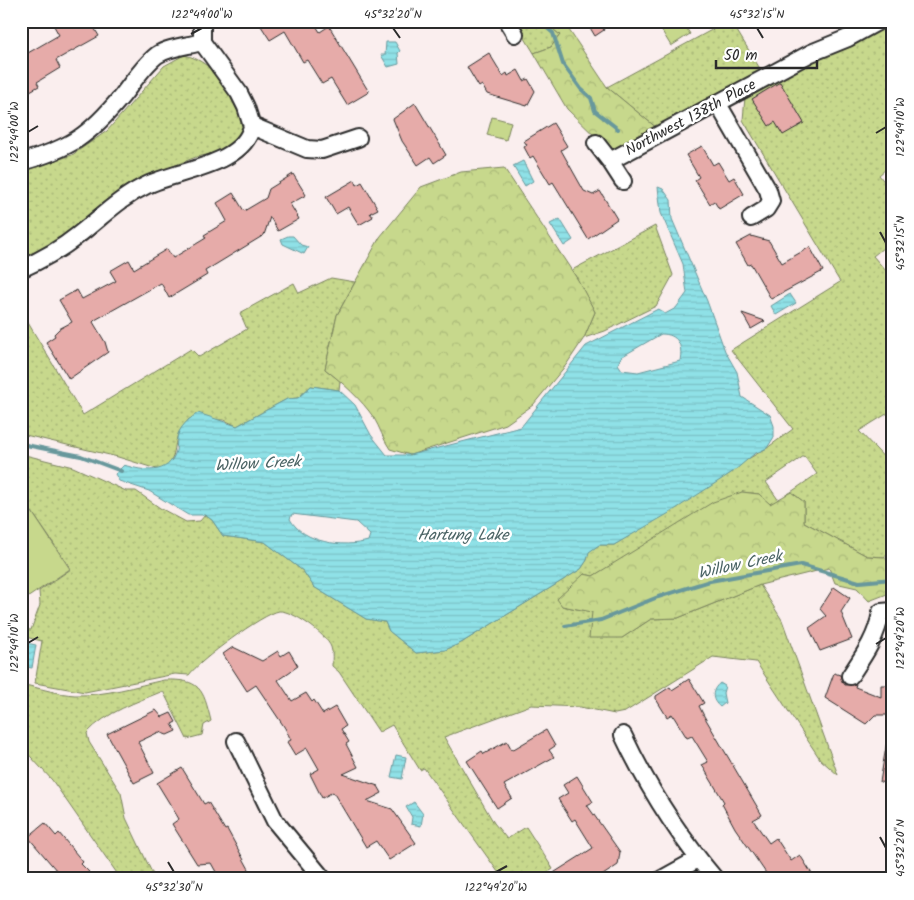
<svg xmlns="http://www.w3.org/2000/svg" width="914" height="900" viewBox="0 0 914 900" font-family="Kalam,sans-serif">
  <defs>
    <pattern id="grass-dots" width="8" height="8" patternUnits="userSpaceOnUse" patternTransform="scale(1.25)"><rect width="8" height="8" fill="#c7d88c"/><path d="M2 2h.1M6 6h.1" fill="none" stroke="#abba79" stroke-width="1.8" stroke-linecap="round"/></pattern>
    <pattern id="forest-crowns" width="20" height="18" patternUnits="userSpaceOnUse" patternTransform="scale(1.25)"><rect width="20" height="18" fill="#c7d88c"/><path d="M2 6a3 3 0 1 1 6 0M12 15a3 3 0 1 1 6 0" fill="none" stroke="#abba79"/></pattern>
    <pattern id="water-rules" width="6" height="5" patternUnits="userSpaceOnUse" patternTransform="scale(1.25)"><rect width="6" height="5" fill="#8fe1e7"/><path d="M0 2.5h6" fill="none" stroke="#7cc1c6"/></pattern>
  </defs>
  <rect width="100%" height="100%" fill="#faeeee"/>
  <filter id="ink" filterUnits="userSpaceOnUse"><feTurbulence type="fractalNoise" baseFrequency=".02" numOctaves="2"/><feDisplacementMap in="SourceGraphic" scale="10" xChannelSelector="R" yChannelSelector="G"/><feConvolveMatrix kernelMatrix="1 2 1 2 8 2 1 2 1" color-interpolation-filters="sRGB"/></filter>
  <g filter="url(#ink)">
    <!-- grass -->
    <path fill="url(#grass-dots)" stroke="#79825c" d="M519,21H544L560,35L551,47L534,53L520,30Z
      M728,21H731L762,72L658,129L607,87Z
      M893,23V163L879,175L893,193V240L873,256L893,279V410L859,431L893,467V552L884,557L867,556L804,522V502L791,492L817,474L804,456L766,482L779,501L769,504L759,494L742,492L593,576L584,574L562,606L592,612L622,638L651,619L678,618L760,585L782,620L838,775L820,759L756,662L713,657L625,712L615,714L580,707L531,705L444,737L494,823L507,839L526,827L553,869L539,879H503L424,768L420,770L392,725L379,732L339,672L332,666C332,661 333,652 331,647C326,634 292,610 279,611C262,614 199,661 189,675L175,674L85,692L35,683L42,641L21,636V629L31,630L40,605L39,591L71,569L32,512L21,518V454L73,467L126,491H136L160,508L186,522L200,521L205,515L212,520L223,536L265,542L303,571L314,587L366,619L385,622L389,631L416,653L445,650L461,643L581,569L587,560L588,552L599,545H614L734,471L741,463L767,448L793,429L731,350L840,282L743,120L745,97L808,62L858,42Z
      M184,55C217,61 240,103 244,134L227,151L196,157L138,180L102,203L48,249L21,261V172L72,155L107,131L164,66Z
      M655,226L673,275L656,306L605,331L584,338L595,312L572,270Z
      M331,278L355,282L337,315L325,369L340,381L339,390L311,386L298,398L287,399L237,426L224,420L189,419C186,423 181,428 179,432C172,447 178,463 160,470L118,457L21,434V311L83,415L191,349L199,357L247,329L240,313L294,283L299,293Z
      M164,680C200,679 203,688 211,721L204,725L202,735L187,739L163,691C137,702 106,712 87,733L89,742L121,793L126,818L155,879H121L52,780L21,746V684C39,688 57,694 75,695C105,696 136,686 164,680Z"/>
    <!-- forest -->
    <path fill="url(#forest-crowns)" stroke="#79825c" d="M544,21H563L607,87L658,129L614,150L604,145L567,109L534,53L551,47L560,35Z
      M504,168L578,280L595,312L584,338L566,365L533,405L506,424L410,455L390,449C383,439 380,428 374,418C361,399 343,383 325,369L337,315L380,237L421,187L461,172Z
      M742,492L759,494L770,504L791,492L804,502V522L867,556L884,557L891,565L893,588L887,594L869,601L857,588L835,583L829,568L760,585L678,618L651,619L622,638H589L592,612L562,606L557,599L584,574L593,576L713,502Z"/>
    <!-- pitch -->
    <path fill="#c7d88c" stroke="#79825c" d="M656,21H682L690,34L671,46Z
      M492,117L511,122L506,140L487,135Z
      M32,512L70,569L21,602V519Z"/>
    <!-- water -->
    <path fill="url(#water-rules)" stroke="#67989c" fill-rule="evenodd" d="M386,42H395L400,51L398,53L399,64L388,67L381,55H385Z
      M523,161L533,181L525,186L513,166Z
      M658,187L663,189L671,200L672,219L707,301L725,351L737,372L742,397L770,415L774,426V437L767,448L754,454L734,471L671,512L614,545H599L589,552L587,560L581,569L461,643L445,650L416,653L389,631L385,622L366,619L314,587L303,571L265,542L223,536L212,520L205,515H188L149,491L119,481L115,474L124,465C143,471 169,476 176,451C177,445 176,438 179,432C183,424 190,418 198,413L237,426L287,399L298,398L311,386L339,390L355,405L371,435L387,455H410L521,427L586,346L658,309L665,314L676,308L687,293L683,264L661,213ZM661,334C678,334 683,345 680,361L638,372L622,370L618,364L621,357ZM292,514L356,522L370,535L368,541C344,548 303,543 290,519Z
      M560,219L573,240L564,246L550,224Z
      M288,236H293L301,245L308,247L304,254L283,244L281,239Z
      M790,294L796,303L776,315L771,306Z
      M21,642L36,645L32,668L21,666Z
      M720,683L725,686L723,693L725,703L720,707C711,700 711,690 720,683Z
      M396,755L406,757L402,779L391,777Z
      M414,802L423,814L421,826L411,824L412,817L406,807Z"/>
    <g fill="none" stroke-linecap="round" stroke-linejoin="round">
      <!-- stream -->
      <path stroke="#67989c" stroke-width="4" d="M539,21L553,33L563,64L581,89L591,98L595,111L618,129
        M21,444L81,456L121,471
        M565,626L601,620L658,597L710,581L801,565L859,582L893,579"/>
    </g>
    <!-- building -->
    <path fill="#e6aba9" stroke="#2b2b2b" d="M61,21H90L99,36L56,60L60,68L37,82L39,86L21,96V57L59,35L54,26Z
      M270,21H313L320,32L329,26L369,92L347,105L331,79L322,84L307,60L303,62L285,31L270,40L261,26Z
      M586,21H599L604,30L595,36Z
      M489,53L503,76L507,73L508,76L518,70L524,81L528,79L535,91L527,106L487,94L482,85L479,87L467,67Z
      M780,82L804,123L783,135L775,122L769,126L752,99Z
      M415,103L446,155L434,163L430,157L418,165L402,141L393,119Z
      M553,123L567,146L561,150L584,191L593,195L600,191L617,219L588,239L553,182L550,184L533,156L530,158L524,147L527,145L524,141Z
      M702,146L713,165L718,162L729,180L734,177L744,194L719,209L714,201L710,204L695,180L699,177L686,155Z
      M293,174L306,195L290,204L299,219L278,231L270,217L264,235L205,271L207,275L169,298L161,283L95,320L93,322L105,342L108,352L69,379L46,342L55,336L54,334L59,329L72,322L59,300L77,290L82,299L116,281L110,271L129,260L134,269L167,249L173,258L206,238L204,235L227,221L217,203L233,193L244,211L266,198L269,189Z
      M355,180L357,185L362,182L378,209L370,213L373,217L359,225L348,207L336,214L326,197Z
      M751,236L769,241L782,263L810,247L823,271L771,299L751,264L748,265L736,244Z
      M742,313L765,321L751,329Z
      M834,587L850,598L841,612L852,639L820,651L809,628L826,616L820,609Z
      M233,647L262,661L278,651L281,656L289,651L298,666L278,680L292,701L306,693L312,702L314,700L323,714L335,707L346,726L341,729L349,742L346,744L358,767L343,774L378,786L382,793L367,801L392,809L416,843L389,860L376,841L366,847L333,792L322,798L310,774L319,769L307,748L295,755L287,742L291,740L285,728L256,685L247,691L223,654Z
      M834,673L840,675L845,685L856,684L855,687L881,697V685H893V715H875L866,724L825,698Z
      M689,679L704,703L699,706L704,716L762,815L753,820L769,843L776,838L791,861L800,855L812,874L806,879H770L735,828L722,804L724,802L702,765L708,762L692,736L687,738L672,714L667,717L656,699V696L670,687L672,690Z
      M156,710L162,717L171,713L176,722L172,724L176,731L167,735L159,732L138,742L154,773L134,783L107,734Z
      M546,730L555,746L549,750L554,757L504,785L512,798L497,808L467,761L482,751L484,754L507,741L512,750Z
      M887,741L893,742V784L880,782Z
      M182,768L204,804L208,802L225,830L227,829L250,871L237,879H220L211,863L197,864L172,824L179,819L157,783Z
      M577,776L593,802L587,805L620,852L618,865L597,879H544L593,848L575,819L572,821L558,799L568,793L563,785Z
      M45,823L56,836L59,833L83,862L81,864L89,872L81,879H48L57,871L28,837Z"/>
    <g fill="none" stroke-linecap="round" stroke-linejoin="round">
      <defs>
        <path id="street" d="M202,21V42L239,93L246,107L252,126
          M507,21L515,34
          M718,104L768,190L771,201L766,209L751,218
          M596,143L610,161
          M21,162C70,149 90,135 122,96C133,82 143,66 157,55C169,47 188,46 202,42
          M623,181L610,161L811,53L848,38L879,21
          M21,269C41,260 60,250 77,236C101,218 119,198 147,185C179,170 244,165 252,126L307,149L322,150L358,138
          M850,676C864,655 877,637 881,612L893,611
          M623,735C647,786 678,835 715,879
          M236,741L275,821L323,879
          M662,879L698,859"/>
      </defs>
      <!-- street casing -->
      <use href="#street" stroke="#2b2b2b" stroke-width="20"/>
      <!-- street -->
      <use href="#street" stroke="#fff" stroke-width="16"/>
    </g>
  </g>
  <!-- ticks -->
  <path fill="none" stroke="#2b2b2b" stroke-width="2" d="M393,28L400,38M757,28L763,38M191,34L202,28M28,132L38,126M876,133L886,127M880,232L886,243M28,643L38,637M876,644L886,638M880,837L886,848M168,862L174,872M496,872L507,866"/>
  <g text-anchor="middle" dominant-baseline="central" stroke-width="5" stroke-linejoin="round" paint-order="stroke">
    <!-- street labels -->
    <g font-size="15" fill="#2b2b2b" stroke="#fff">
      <text transform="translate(691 118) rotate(-28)">Northwest 138th Place</text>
    </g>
    <!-- water labels -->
    <g font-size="16" font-style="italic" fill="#496263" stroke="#fff">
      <text transform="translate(258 464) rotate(-3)">Willow Creek</text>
      <text x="463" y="535">Hartung Lake</text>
      <text transform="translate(740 565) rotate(-12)">Willow Creek</text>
    </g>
  </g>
  <!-- margin -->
  <rect width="914" height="900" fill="none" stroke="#fff" stroke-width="55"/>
  <!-- scale -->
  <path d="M716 60v8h101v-8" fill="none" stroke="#2b2b2b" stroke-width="2.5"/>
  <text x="724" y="60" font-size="15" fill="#2b2b2b" stroke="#ffffff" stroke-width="4" paint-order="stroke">50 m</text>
  <rect x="28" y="28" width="858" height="844" fill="none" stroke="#2b2b2b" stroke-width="2"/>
  <g font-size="12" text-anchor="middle" fill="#2b2b2b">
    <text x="202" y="18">122°49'00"W</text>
    <text x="393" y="18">45°32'20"N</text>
    <text x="757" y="18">45°32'15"N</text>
    <text transform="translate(900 127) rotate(-90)" y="4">122°49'10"W</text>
    <text transform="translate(14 132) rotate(-90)" y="4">122°49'00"W</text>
    <text transform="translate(900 243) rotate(-90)" y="4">45°32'15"N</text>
    <text transform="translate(900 638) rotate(-90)" y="4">122°49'20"W</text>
    <text transform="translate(14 643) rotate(-90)" y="4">122°49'10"W</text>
    <text transform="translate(900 848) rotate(-90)" y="4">45°32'20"N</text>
    <text x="174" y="891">45°32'30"N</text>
    <text x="496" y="891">122°49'20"W</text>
  </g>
</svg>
